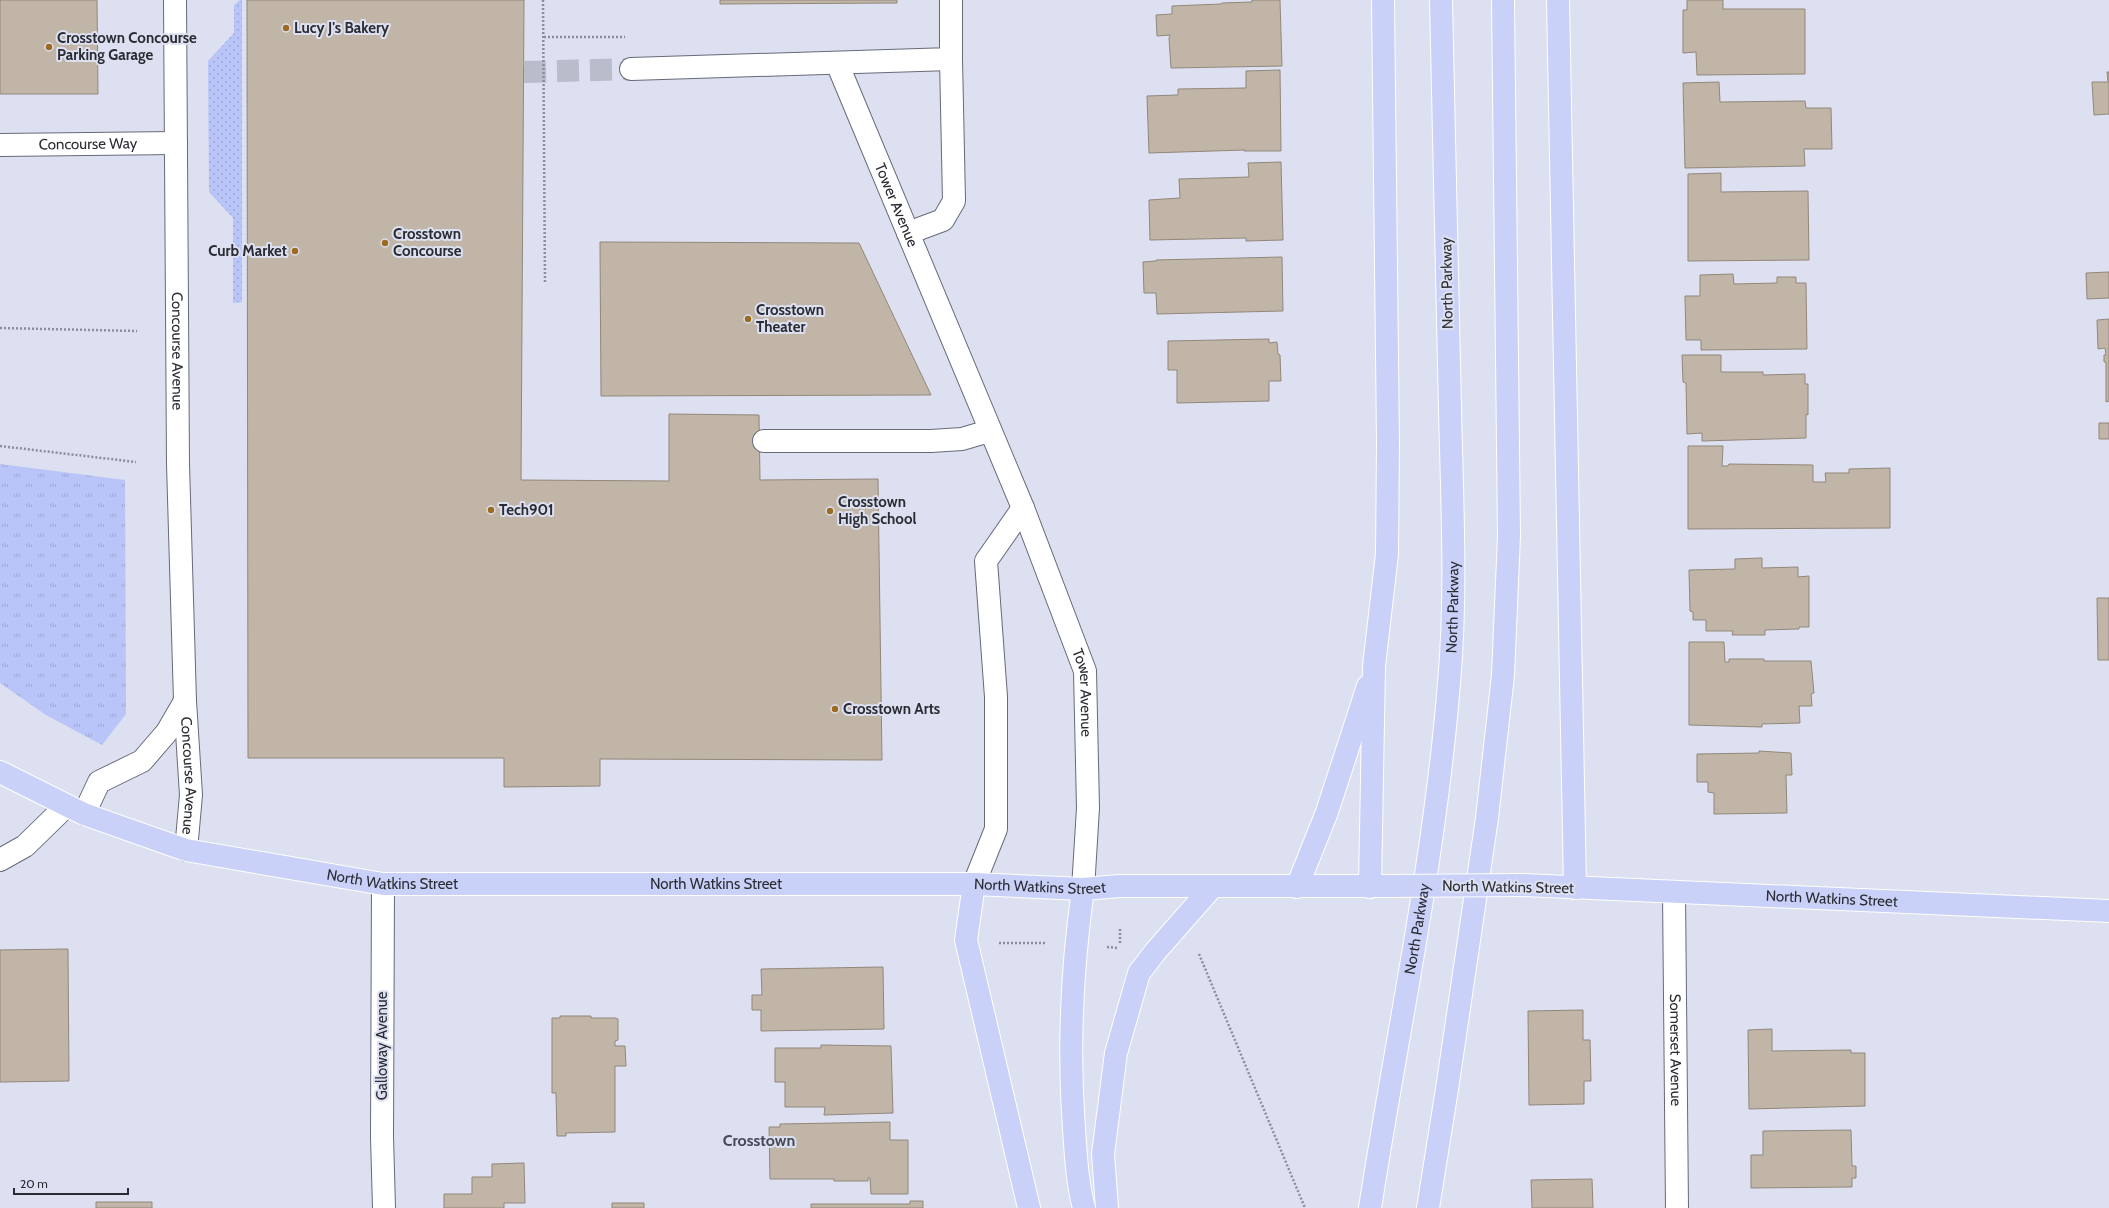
<svg xmlns="http://www.w3.org/2000/svg" width="2109" height="1208" viewBox="0 0 2109 1208" font-family="Cabin,sans-serif">
  <defs>
    <pattern id="grass-tufts" width="24" height="20" patternUnits="userSpaceOnUse"><rect width="24" height="20" fill="#b9c4f8"/><path d="M3 7l-1-3M5 7V3M7 7l1-3M15 17l-1-3M17 17v-4M19 17l1-3" fill="none" stroke="#9fa9d5"/></pattern>
    <pattern id="garden-dots" width="8" height="8" patternUnits="userSpaceOnUse"><rect width="8" height="8" fill="#b9c4f8"/><path d="M2 2h.1M6 6h.1" fill="none" stroke="#9fa9d5" stroke-width="1.8" stroke-linecap="round"/></pattern>
  </defs>
  <rect width="100%" height="100%" fill="#dce0f0"/>
  <!-- grass -->
  <path fill="url(#grass-tufts)" d="M0,464L125,480L126,714L102,745L46,715L0,683Z"/>
  <!-- garden -->
  <path fill="url(#garden-dots)" d="M240,0H242V302L233,303V218L209,192L208,61L234,33V5Z"/>
  <!-- building -->
  <path fill="#c0b5a7" stroke="#92877a" d="M0,0H97L98,94H0Z
    M247,0H524L521,480L669,481V414L759,415L760,480L878,479L882,760L600,759V786L504,787V758H248Z
    M720,0H897V3L720,4Z
    M1252,0H1280L1282,66L1171,68L1169,38L1170,35L1157,36L1156,15L1172,14V6L1221,4L1222,3L1252,2Z
    M1687,0H1723V9H1805V74L1697,75L1696,52L1683,53V10H1687Z
    M1280,70L1281,151H1244L1245,150L1149,153L1147,96L1178,95V89L1246,88V71Z
    M2107,72H2109V114L2094,115L2092,82H2108Z
    M1719,82L1720,102L1805,101L1806,108H1831L1832,149H1804L1805,166L1685,168L1683,83Z
    M1281,162L1283,240L1246,241V238L1150,240L1149,200L1180,198L1179,179L1249,177L1248,163Z
    M1721,173V192L1808,191L1809,260L1688,261V174Z
    M600,242L859,243L931,395L601,396Z
    M1282,257L1283,311L1157,314L1156,293H1144L1143,262L1156,261V260Z
    M2109,272V298L2087,299L2086,273Z
    M1733,274L1734,284L1777,283V277H1796V283H1806L1807,349L1701,350V340H1686L1685,296H1700V275Z
    M2109,319V401L2106,402V362H2104V355H2106L2105,348L2098,349L2097,320Z
    M1269,339V343L1277,342L1278,354L1280,355L1281,381H1269V401L1177,403V370H1168V341Z
    M1682,355H1721V372H1763V375L1805,374V384H1808V415L1806,414V438L1702,441V433L1687,434L1686,383L1683,382Z
    M2099,423H2109V439H2099Z
    M1688,446H1723L1722,466H1728L1729,464L1813,465V482H1826L1825,473H1849V469L1890,468V528L1688,529Z
    M1762,558V568L1798,567V577L1809,576V627H1799V629L1765,630V635H1732L1733,631H1706V620H1693V612L1690,611L1689,570L1735,569V559Z
    M2097,598H2109V660H2098Z
    M1689,642H1724L1725,662H1729V659H1764V661H1811L1814,693L1811,694L1812,706H1799L1800,723L1762,724V727L1689,725Z
    M1759,751L1791,753L1792,775H1786L1787,813L1714,814V793L1708,792V782H1697V754L1759,753Z
    M68,949L69,1081L0,1082V950Z
    M883,967L884,1029L761,1031V1010H752V995H762L761,969Z
    M1583,1010V1040H1590L1591,1081H1584V1104L1529,1105L1528,1011Z
    M560,1016H591V1018H615L618,1019V1040L615,1041V1046H625L626,1066H615V1132L566,1133V1136H557L556,1093H552V1018H560Z
    M1772,1029V1051L1851,1050V1053H1865V1106L1749,1109L1748,1030Z
    M821,1045L891,1046L893,1113L824,1115L825,1107H785V1082H775V1048H821Z
    M890,1122V1140H908V1194H871L870,1178H868V1181H834V1179H770L769,1127H780V1124Z
    M1851,1130L1852,1166H1856V1178H1852V1187L1751,1188V1155H1763V1131Z
    M524,1163L525,1203H504V1208H444V1194H472V1177H492V1164Z
    M1592,1179L1593,1208H1532L1531,1180Z
    M910,1201H923V1208H811V1204H910Z
    M96,1202H152V1208H96Z
    M612,1203H644V1208H612Z"/>
  <g fill="none" stroke-linecap="round" stroke-linejoin="round">
    <!-- minor-tunnel -->
    <path stroke="#b9bcca" stroke-width="22" stroke-dasharray="22 11" stroke-linecap="butt" d="M524,72L631,69"/>
    <defs>
      <g id="minor">
        <path id="s1" d="M175,0L178,464L185,701L191,795L186,850"/>
        <path id="s2" d="M837,63L1023,508L1085,671L1088,808L1083,889"/>
        <path d="M631,69L951,59V0"/>
        <path id="s3" d="M0,145L176,143"/>
        <path d="M908,233L943,220L954,201L951,59"/>
        <path d="M764,441H931L962,439L989,431"/>
        <path d="M84,814L99,782L142,761L167,732L185,701"/>
        <path d="M0,860L25,846L65,807"/>
        <path d="M383,884L382,1137L384,1208"/>
        <path d="M974,884L996,829V697L986,561L1023,508"/>
        <path id="s4" d="M1674,892L1677,1208"/>
      </g>
      <g id="major">
        <path d="M1558,0L1575,888"/>
        <path id="s5" d="M0,772L84,814L186,850L383,884H974L1083,889L1120,886H1390"/>
        <path d="M974,884L966,940L1029,1208"/>
        <path id="s6" d="M1522,885L2109,911"/>
        <path d="M1297,887L1327,812L1368,686"/>
        <path d="M1370,887L1374,666L1387,554L1388,443L1383,0"/>
        <path d="M1083,889C1072,968 1068,1049 1074,1129C1076,1156 1077,1182 1084,1208"/>
        <path d="M1107,1208L1103,1154L1116,1053L1139,973L1155,952L1213,886"/>
        <path id="s7" d="M1370,1208C1397,1033 1435,860 1449,683C1457,593 1452,500 1450,409C1447,273 1444,136 1441,0"/>
        <path d="M1428,1208L1447,1089L1487,818L1503,675L1509,536L1503,0"/>
      </g>
    </defs>
    <!-- minor casing -->
    <use href="#minor" stroke="#676a79" stroke-width="24"/>
    <!-- major casing -->
    <use href="#major" stroke="#fff" stroke-width="24"/>
    <!-- path -->
    <path stroke="#8b8e9a" stroke-width="2.5" stroke-dasharray="2 2" stroke-linecap="butt" d="M543,0L545,284
      M544,37H625
      M0,328L137,331
      M0,446L136,462
      M1120,929V945
      M999,943H1046
      M1107,947L1118,948
      M1199,954L1305,1208"/>
    <!-- minor -->
    <use href="#minor" stroke="#fff" stroke-width="22"/>
    <!-- major -->
    <use href="#major" stroke="#cad1f8" stroke-width="22"/>
    <defs>
      <path id="major-bridge" d="M1390,886L1522,885"/>
    </defs>
    <!-- major-bridge casing -->
    <use href="#major-bridge" stroke="#fff" stroke-width="24" stroke-linecap="butt"/>
    <!-- major-bridge -->
    <use href="#major-bridge" stroke="#cad1f8" stroke-width="22"/>
  </g>
  <!-- markers -->
  <g fill="#9d6b20" stroke="#dce0f0" stroke-width="1.5">
    <circle cx="286" cy="28" r="4"/>
    <circle cx="49" cy="47" r="4"/>
    <circle cx="385" cy="243" r="4"/>
    <circle cx="295" cy="251" r="4"/>
    <circle cx="748" cy="319" r="4"/>
    <circle cx="491" cy="510" r="4"/>
    <circle cx="830" cy="511" r="4"/>
    <circle cx="835" cy="709" r="4"/>
  </g>
  <g text-anchor="middle" dominant-baseline="central" stroke-width="4" stroke-linejoin="round" paint-order="stroke">
    <!-- poi labels -->
    <g font-size="15" font-weight="bold" fill="#2b2c33" stroke="#dce0f0" text-anchor="start">
      <text x="294" y="28">Lucy J's Bakery</text>
      <text x="57" y="38">Crosstown Concourse<tspan x="57" dy="17">Parking Garage</tspan></text>
      <text x="393" y="234">Crosstown<tspan x="393" dy="17">Concourse</tspan></text>
      <text x="287" y="251" text-anchor="end">Curb Market</text>
      <text x="756" y="310">Crosstown<tspan x="756" dy="17">Theater</tspan></text>
      <text x="838" y="502">Crosstown<tspan x="838" dy="17">High School</tspan></text>
      <text x="499" y="510">Tech901</text>
      <text x="843" y="709">Crosstown Arts</text>
    </g>
    <!-- street labels -->
    <g font-size="15" fill="#2b2c33" stroke="#dce0f0">
      <text stroke="none"><textPath href="#s3" startOffset="88">Concourse Way</textPath></text>
      <text stroke="none"><textPath href="#s2" startOffset="154">Tower Avenue</textPath></text>
      <text transform="translate(1447 283) rotate(-91)">North Parkway</text>
      <text stroke="none"><textPath href="#s1" startOffset="351">Concourse Avenue</textPath></text>
      <text stroke="none"><textPath href="#s7" startOffset="607">North Parkway</textPath></text>
      <text stroke="none"><textPath href="#s2" startOffset="678">Tower Avenue</textPath></text>
      <text stroke="none"><textPath href="#s1" startOffset="776">Concourse Avenue</textPath></text>
      <text stroke="none"><textPath href="#s5" startOffset="411">North Watkins Street</textPath></text>
      <text stroke="none"><textPath href="#s5" startOffset="735">North Watkins Street</textPath></text>
      <text stroke="none"><textPath href="#s5" startOffset="1059">North Watkins Street</textPath></text>
      <text transform="translate(1508 887) rotate(1)">North Watkins Street</text>
      <text stroke="none"><textPath href="#s6" startOffset="310">North Watkins Street</textPath></text>
      <text stroke="none"><textPath href="#s7" startOffset="283">North Parkway</textPath></text>
      <text transform="translate(382 1046) rotate(-90)">Galloway Avenue</text>
      <text stroke="none"><textPath href="#s4" startOffset="158">Somerset Avenue</textPath></text>
    </g>
    <!-- neighbourhood labels -->
    <g font-size="16" font-weight="bold" fill="#464956" stroke="#dce0f0">
      <text x="759" y="1140">Crosstown</text>
    </g>
  </g>
  <!-- scale -->
  <path d="M14 1188v6h114v-6" fill="none" stroke="#2b2c33" stroke-width="2"/>
  <text x="20" y="1188" font-size="12" fill="#2b2c33" stroke="#dce0f0" stroke-width="3" paint-order="stroke">20 m</text>
</svg>
